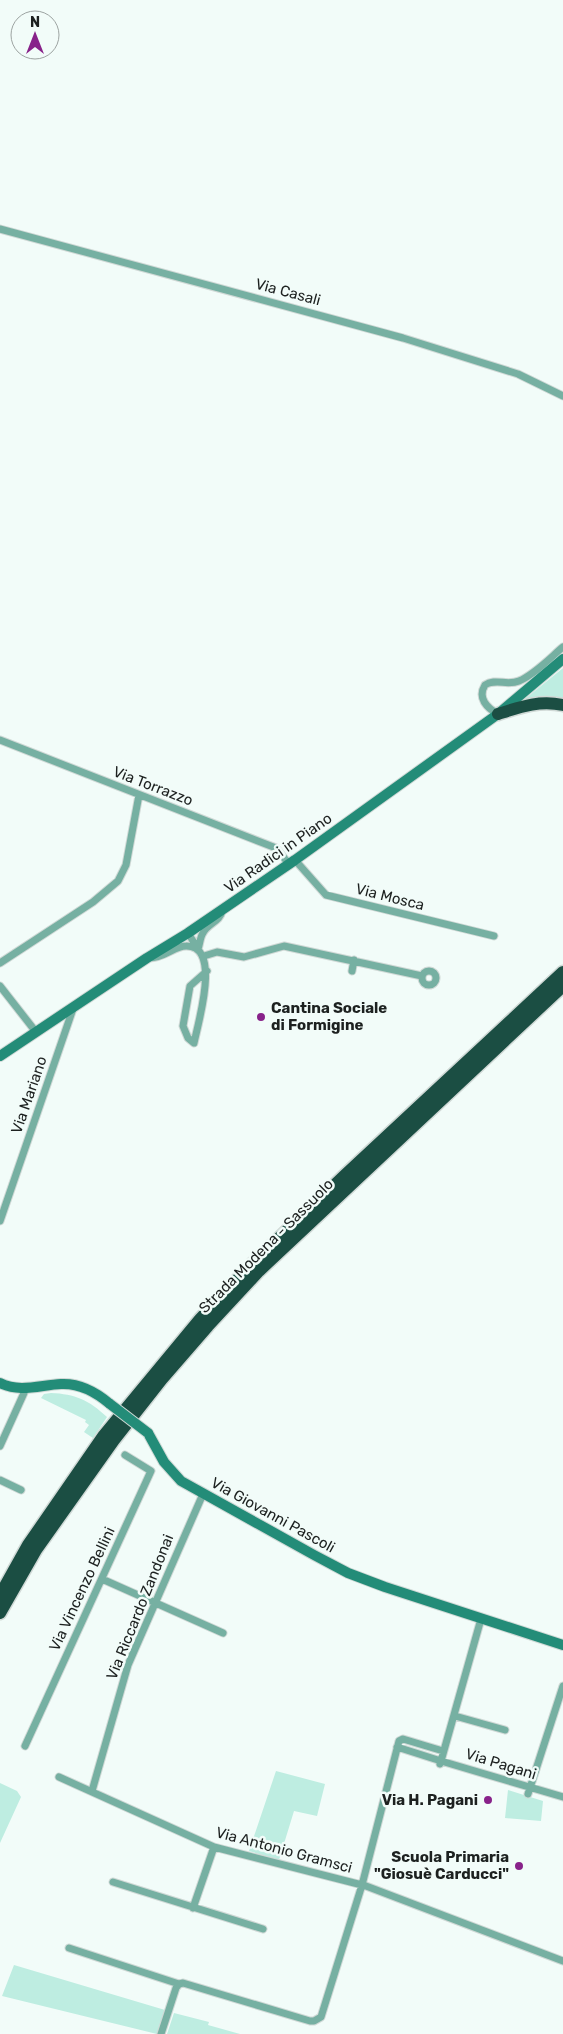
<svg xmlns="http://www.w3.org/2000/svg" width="563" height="2034" viewBox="0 0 563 2034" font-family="Rubik,sans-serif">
  <rect width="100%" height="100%" fill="#f2fcf9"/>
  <!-- green -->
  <path fill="#beede1" d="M563,668V698L543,697L525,699Z
    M51,1393C75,1394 89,1400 107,1417L93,1438L84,1432L89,1425L85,1422L86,1420L41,1398L44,1394Z
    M276,1771L325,1784L317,1816L294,1811L279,1860L249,1851Z
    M0,1783L17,1791L21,1797L0,1843Z
    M508,1790L543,1801L541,1821L505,1818Z
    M14,1965L165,2010L157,2034L2,1996Z
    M174,2013L209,2022L208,2025L240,2034H167Z"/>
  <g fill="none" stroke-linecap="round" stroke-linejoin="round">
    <defs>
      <path id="street" d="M0,229L403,338L518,374L563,396
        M498,714C487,708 477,698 485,685C495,678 507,686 519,681C535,674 550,658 563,647
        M0,740L276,848L289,864
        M295,860L326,895L494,936
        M188,933L198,949C200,944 200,937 203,933C208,923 220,922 222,911
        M204,956L217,952L244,957L284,946L422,976
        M149,958C165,958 174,946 186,946C222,945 198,1023 194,1043L188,1038L183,1026L190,986L207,971
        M0,963L93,902L118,881L126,865L139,795
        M422 978a7 7 0 1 1 14 0a7 7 0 1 1-14 0Z
        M352,971L354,960
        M0,986L36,1032
        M0,1221L74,1006
        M0,1446L24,1393L21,1388
        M0,1480L21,1490
        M102,1579L223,1633
        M481,1619L441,1761L563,1797
        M455,1716L505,1730
        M25,1746L151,1471L125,1455
        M397,1747L441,1761L440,1764
        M59,1777L214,1847L366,1886L563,1961
        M92,1791L128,1665L203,1494
        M528,1794L563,1686
        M113,1882L263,1929
        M193,1908L214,1847
        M69,1948L179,1984
        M161,2034L176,1988L179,1984L183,1983L310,2021H314L321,2017L362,1885L399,1741L403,1739L443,1751"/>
      <path id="secondary" d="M0,1056L147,958L188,933L295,860L498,714L563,659
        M0,1383C20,1393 40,1385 61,1384C80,1383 96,1392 110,1404
        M148,1433L164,1462L181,1481L314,1555L348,1573L385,1587L563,1645"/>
      <path id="highway" d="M498,714C520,707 539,700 563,705
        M0,1595L28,1545L104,1435L200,1319L252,1264L346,1174L563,972
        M0,1613L36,1550L114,1440L162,1379L208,1326L259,1271L563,986"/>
    </defs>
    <!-- street casing -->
    <use href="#street" stroke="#d0d9d6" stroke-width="9"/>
    <!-- secondary casing -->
    <use href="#secondary" stroke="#d0d9d6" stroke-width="12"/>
    <!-- highway casing -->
    <use href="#highway" stroke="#d0d9d6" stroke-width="15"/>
    <!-- street -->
    <use href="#street" stroke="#76b0a2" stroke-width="7"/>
    <!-- secondary -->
    <use href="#secondary" stroke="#238c78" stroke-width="10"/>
    <!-- highway -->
    <use href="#highway" stroke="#1b4e43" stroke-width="12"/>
    <defs>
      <path id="secondary-bridge" d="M110,1404L148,1433"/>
    </defs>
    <!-- secondary-bridge casing -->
    <use href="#secondary-bridge" stroke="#d0d9d6" stroke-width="12" stroke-linecap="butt"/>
    <!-- secondary-bridge -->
    <use href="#secondary-bridge" stroke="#238c78" stroke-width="10"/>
  </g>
  <!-- markers -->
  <g fill="#88228a" stroke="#f2fcf9" stroke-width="2">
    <circle cx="261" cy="1017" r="5"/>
    <circle cx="488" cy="1800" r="5"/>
    <circle cx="519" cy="1866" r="5"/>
  </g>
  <g text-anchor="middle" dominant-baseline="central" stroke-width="5" stroke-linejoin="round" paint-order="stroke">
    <!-- street labels -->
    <g font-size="15" fill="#1d2120" stroke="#f2fcf9">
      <text transform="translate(288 292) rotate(15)">Via Casali</text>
      <text transform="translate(153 786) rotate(21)">Via Torrazzo</text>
      <text transform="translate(278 853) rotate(-35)">Via Radici in Piano</text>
      <text transform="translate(390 897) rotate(14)">Via Mosca</text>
      <text transform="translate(29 1095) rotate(-71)">Via Mariano</text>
      <text transform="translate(266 1246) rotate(-45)">Strada Modena - Sassuolo</text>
      <text transform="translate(273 1515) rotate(29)">Via Giovanni Pascoli</text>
      <text transform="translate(82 1589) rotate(-65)">Via Vincenzo Bellini</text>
      <text transform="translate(140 1607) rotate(-68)">Via Riccardo Zandonai</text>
      <text transform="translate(501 1764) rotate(17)">Via Pagani</text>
      <text transform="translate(284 1850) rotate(15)">Via Antonio Gramsci</text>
    </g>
    <!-- poi labels -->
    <g font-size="15" font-weight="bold" fill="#1d2120" stroke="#f2fcf9" text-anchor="end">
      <text x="271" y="1008" text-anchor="start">Cantina Sociale<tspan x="271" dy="17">di Formigine</tspan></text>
      <text x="478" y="1800">Via H. Pagani</text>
      <text x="509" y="1857">Scuola Primaria<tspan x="509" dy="17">"Giosuè Carducci"</tspan></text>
    </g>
  </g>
  <!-- north arrow -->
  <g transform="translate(35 35)"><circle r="24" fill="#f2fcf9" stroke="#9da4a2"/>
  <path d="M0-4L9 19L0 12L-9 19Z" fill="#88228a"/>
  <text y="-8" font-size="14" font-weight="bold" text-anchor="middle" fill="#1d2120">N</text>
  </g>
</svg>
